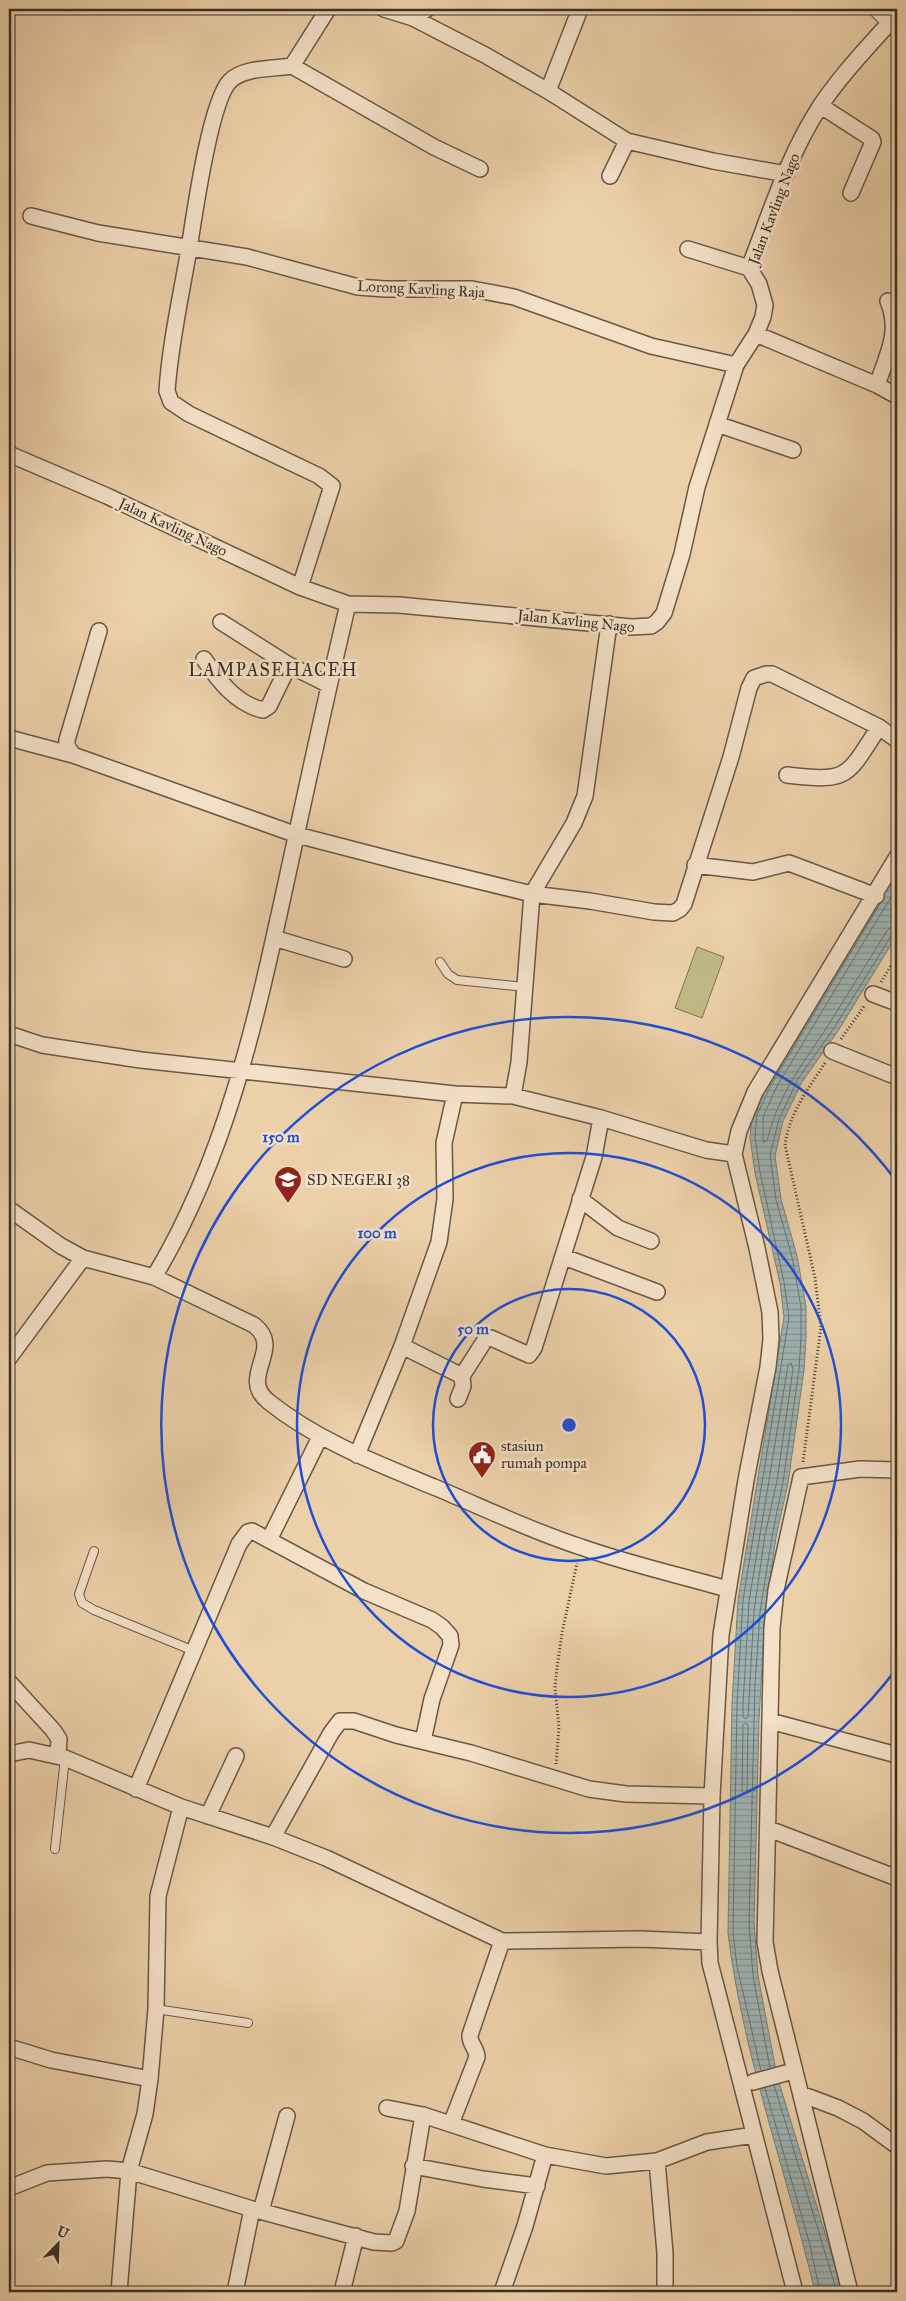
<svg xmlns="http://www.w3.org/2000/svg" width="906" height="2301" viewBox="0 0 906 2301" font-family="'IM FELL Great Primer',serif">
  <defs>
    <pattern id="water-rules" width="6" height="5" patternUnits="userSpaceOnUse" patternTransform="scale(1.25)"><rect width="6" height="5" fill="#9eb4b4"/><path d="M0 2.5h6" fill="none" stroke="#829392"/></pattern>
  </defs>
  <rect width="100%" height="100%" fill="#ecd0a9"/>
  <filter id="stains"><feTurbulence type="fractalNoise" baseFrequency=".004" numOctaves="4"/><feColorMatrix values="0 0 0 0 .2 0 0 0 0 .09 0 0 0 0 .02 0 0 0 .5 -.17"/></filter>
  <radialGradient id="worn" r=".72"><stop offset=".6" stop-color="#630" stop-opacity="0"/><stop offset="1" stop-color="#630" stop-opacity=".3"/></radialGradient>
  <!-- green -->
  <path fill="#beb984" stroke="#7d7456" d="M697,947L724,957L702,1018L675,1008Z"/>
  <!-- water -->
  <path fill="url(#water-rules)" stroke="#777f7c" d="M897,865V935L838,1031L802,1082L783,1121L775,1156L781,1199L797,1256L803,1289L806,1307V1338L804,1370L788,1483L776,1537L765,1613L759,1720L754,1922L758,1976L777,2076L843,2292H815C787,2173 743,2056 728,1933L732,1704L738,1600L784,1317L780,1283L755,1173L750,1138L752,1114L766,1083Z"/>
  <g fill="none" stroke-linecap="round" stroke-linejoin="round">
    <!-- shore -->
    <path stroke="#6d726e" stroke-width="1" d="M897,887L776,1088L763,1117V1142L767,1141C780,1090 802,1066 829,1024C848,994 867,963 886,932L890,928L897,927
      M791,1363L793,1369L777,1481L765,1535L754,1611L748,1717L745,1719L743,1717V1705L749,1601L788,1365Z
      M745,1723L748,1725L747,1791L744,1793L742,1791L743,1725Z
      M770,2068L753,1976L749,1922L755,1685L760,1612L772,1537L783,1482L799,1369L801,1338V1307L798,1290L792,1257L776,1200L770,1155L779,1119L798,1079L834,1028L891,936L897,933
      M761,2071L737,1966L733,1933L737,1704L743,1600L789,1317L784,1282L760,1172L755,1138L757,1115L771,1085L880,904
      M774,2085L837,2292
      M765,2088L810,2245L820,2292"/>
    <defs>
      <path id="service" d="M440,962L448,974L457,980L525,987
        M94,1551L79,1594L82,1603L94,1610L194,1651
        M55,1849L65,1758
        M156,2009L248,2023"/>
      <path id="minor" d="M384,9L413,18L427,9
        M413,18L485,55L548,91L627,141L713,161L786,174
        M292,66L434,147L480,169
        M548,91L580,9
        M821,106L872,139L873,142L851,193
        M610,176L627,141
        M31,216L98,233L247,257L358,287L385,289H472L514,297L651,346L736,365
        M688,249L749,268
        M756,334L877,385L897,396
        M877,385C887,355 901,332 888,301
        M717,424L793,450
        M9,454L107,496L300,587L348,604L399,605L631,627L651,626L657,622L664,613L682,554L697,487L736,365L756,334L763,317L765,305L759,284L749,268C770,214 788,155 821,105C841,75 867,48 891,21
        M300,587L332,486L319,476L189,414L171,402L167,391C170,344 181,296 189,249C194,217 210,101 230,81C244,67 273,69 292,66L328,9
        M221,622L289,665L329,685
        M99,631L67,740V746L73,755L297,835L409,864L532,894L590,901L654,912L673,913L680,909L684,904L731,757L749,688L754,678L766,674H772L879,727L897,740
        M204,659C218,680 236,704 263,710L269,706L289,665
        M9,738L73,755
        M787,775C849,782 846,778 879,727
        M695,865L753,872L789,863L876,896
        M274,938L344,959
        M873,994L897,1003
        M9,1034L42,1045L141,1060L455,1094L513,1096L601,1118L706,1150L734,1154
        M832,1051L897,1077
        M513,1096L519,1062L532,894L574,823L585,796L609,624
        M580,1199L618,1228L651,1241
        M9,1209L61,1246L83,1258L154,1277L254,1325C285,1349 237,1377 269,1402C318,1441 376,1463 434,1487C482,1507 531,1531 581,1547C629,1564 679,1575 727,1589
        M564,1257L657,1292
        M154,1277C225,1159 255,1025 284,892C305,796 325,700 348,604
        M402,1346L462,1376L463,1386L458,1399
        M9,1358L83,1258
        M462,1376L485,1340L491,1338L529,1355L534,1348L594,1157L601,1118
        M357,1455L402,1346L439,1242L445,1199L444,1143L455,1094
        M269,1540L320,1437
        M9,1682L53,1730L59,1739L58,1755
        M770,1721L897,1755
        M9,1754L29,1750L65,1758L181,1807L273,1837L326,1858L502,1941L641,1939L709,1942
        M136,1789L239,1544L248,1532L252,1531L364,1591L432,1620L442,1627L450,1636L451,1645L432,1699L423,1741
        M208,1816L236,1756
        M769,1829L897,1878
        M273,1837L331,1733L340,1721H354L396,1735L471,1753L589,1789L626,1794L712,1796
        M9,2047L51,2060L150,2079
        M753,2082L786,2073
        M801,2094L838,2108L863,2121L897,2146
        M387,2108L423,2115L545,2155L606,2166L657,2161L707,2142L754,2135
        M451,2124L477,2057C477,2049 469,2043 470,2035L502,1941
        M657,2161L665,2253V2292
        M413,2166L483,2179L537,2186
        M9,2188L47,2173L107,2169L129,2171L252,2209L374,2242L392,2243L396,2241L407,2211L423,2115
        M261,2211L287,2116
        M119,2292L129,2171L145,2114L150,2079L156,2009L158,1896L181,1807
        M235,2292L252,2209
        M342,2292L356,2236
        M502,2292L525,2226L545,2155
        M795,2292L715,1982L710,1963L709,1942L712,1796L721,1635L746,1480L768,1367L771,1339L770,1312L757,1248L734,1154L739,1131L755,1092L897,857
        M850,2292L770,1971L765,1942L772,1628L776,1590L801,1477L860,1469L897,1470"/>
      <path id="tertiary" d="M879,9L897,27"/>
    </defs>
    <!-- service casing -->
    <use href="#service" stroke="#685848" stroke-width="10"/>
    <!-- minor casing -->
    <use href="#minor" stroke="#685848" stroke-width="18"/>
    <!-- tertiary casing -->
    <use href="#tertiary" stroke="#685848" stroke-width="21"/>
    <!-- path -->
    <path stroke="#3c3028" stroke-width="3" stroke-dasharray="1 2.5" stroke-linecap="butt" d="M881,982L897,956
      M841,1039L865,1005
      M803,1462L821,1327L815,1278L785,1145C789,1114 808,1089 825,1063
      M556,1764L559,1727L555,1688L557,1668L562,1633L577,1563"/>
    <!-- service -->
    <use href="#service" stroke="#f3e0c7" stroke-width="8"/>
    <!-- minor -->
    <use href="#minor" stroke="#f3e0c7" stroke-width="15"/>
    <!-- tertiary -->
    <use href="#tertiary" stroke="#f3e0c7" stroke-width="19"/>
  </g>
  <!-- distance rings -->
  <g fill="none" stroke="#1d4ed8" stroke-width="2.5">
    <circle cx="569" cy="1425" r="136"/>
    <circle cx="569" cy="1425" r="272"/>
    <path d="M897 1668A408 408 0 1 1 897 1182"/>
  </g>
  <!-- icons -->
  <defs>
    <symbol id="school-pin" viewBox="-11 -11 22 30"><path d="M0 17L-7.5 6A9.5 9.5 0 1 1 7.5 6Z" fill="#8f2418" stroke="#f3e0c7"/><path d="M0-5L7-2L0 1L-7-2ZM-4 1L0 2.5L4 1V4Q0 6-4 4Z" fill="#fff"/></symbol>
    <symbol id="civic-pin" viewBox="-11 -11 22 30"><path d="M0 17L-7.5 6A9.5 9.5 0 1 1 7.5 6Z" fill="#8f2418" stroke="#f3e0c7"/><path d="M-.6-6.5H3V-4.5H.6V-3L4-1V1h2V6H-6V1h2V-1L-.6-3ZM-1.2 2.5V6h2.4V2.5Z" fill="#fff"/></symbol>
  </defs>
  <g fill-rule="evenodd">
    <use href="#school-pin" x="272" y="1164" width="32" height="43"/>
    <use href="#civic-pin" x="466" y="1439" width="32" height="43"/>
  </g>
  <g text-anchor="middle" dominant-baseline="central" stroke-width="5" stroke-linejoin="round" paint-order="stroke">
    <!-- street labels -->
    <g font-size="15" fill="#3c3028" stroke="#f3e0c7">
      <text transform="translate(774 209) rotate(-69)">Jalan Kavling Nago</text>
      <text transform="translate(421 289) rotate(3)">Lorong Kavling Raja</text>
      <text transform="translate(173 527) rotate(25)">Jalan Kavling Nago</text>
      <text transform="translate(576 621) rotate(6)">Jalan Kavling Nago</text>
    </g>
    <!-- poi labels -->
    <g font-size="15" fill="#3c3028" stroke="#f3e0c7" text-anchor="start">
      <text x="307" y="1180">SD NEGERI 38</text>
      <text x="501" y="1446">stasiun<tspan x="501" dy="17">rumah pompa</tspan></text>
    </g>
    <!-- quarter labels -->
    <g font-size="18" letter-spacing="1" fill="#3c3028" stroke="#f3e0c7">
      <text x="273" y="670">LAMPASEHACEH</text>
    </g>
  </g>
  <circle cx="569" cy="1425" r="8" fill="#1d4ed8" stroke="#f3e0c7" stroke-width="2.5"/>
  <g font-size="15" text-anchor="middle" font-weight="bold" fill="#1d4ed8" stroke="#f3e0c7" stroke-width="5" stroke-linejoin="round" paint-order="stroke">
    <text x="281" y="1142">150 m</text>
    <text x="377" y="1238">100 m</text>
    <text x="473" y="1334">50 m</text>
  </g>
  <!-- margin -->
  <rect width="906" height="2301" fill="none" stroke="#ecd0a9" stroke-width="30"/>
  <rect x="10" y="10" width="886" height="2281" fill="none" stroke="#3c3028" stroke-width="2.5"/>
  <rect x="15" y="15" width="876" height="2271" fill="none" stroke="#3c3028"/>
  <!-- north arrow -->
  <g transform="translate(58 2244) rotate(23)" stroke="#f3e0c7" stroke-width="4" paint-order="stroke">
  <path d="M0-4L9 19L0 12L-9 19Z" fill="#3c3028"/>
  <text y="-8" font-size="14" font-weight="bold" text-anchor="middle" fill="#3c3028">U</text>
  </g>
  <rect width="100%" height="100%" filter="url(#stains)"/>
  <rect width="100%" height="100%" fill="url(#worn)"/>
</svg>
